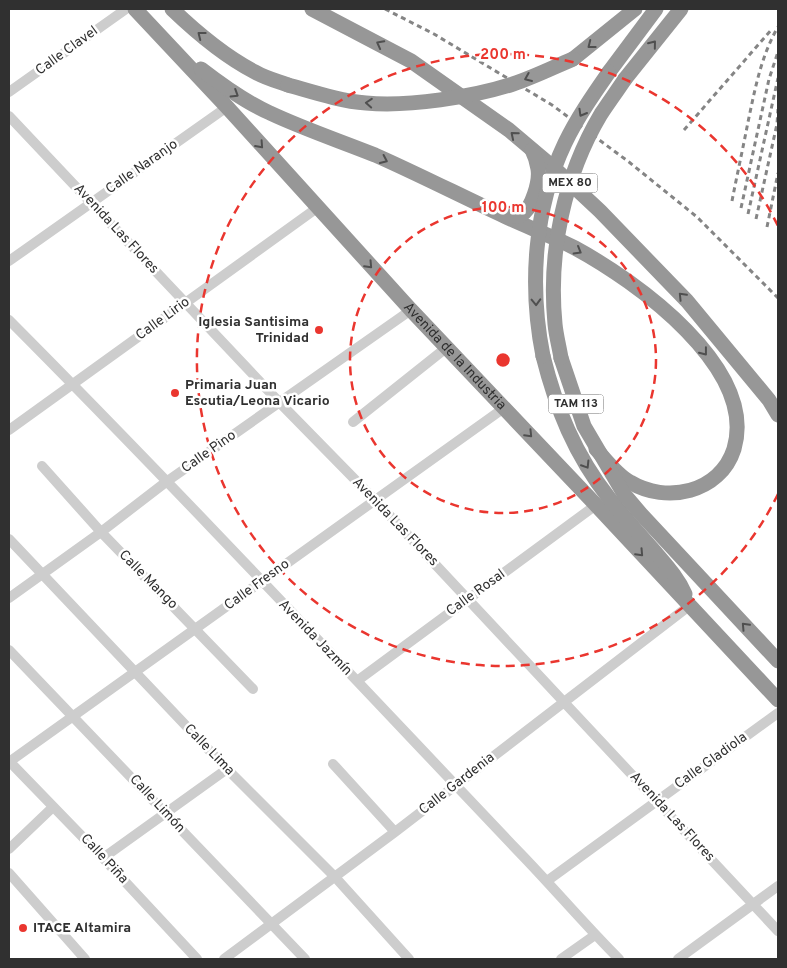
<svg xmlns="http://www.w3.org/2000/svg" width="787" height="968" viewBox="0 0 787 968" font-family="Overpass,sans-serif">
  <rect width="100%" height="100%" fill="#fff"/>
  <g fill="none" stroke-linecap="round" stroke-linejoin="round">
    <!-- minor -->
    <path stroke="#cdcdcd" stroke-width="10" d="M9,92L126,9
      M9,116L280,403L375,500L778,931
      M9,261L227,107
      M9,320C182,494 350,674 519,852C553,887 584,924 619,959
      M353,422L446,348
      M9,430L317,208
      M42,466L101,532L253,689
      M9,539L227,769L335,877L409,959
      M9,598L101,532L166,482L411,310
      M9,650L305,959
      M357,681L596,505
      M9,761L103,858L197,959
      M9,762L504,408
      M333,764L395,832
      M9,849L53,807
      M103,858L227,769
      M9,873L85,959
      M547,881L778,713
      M224,959L395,832L689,606
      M561,959L595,935
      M678,959L778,886"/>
    <!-- highway -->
    <g stroke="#979797" stroke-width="15">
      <path id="s1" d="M135,9L227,107L411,310L596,505L778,700"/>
      <path d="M172,9C197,33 224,56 255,72C265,78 277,81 288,85"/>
      <path d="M312,9L411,61L509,130L554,168L600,211L687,301L769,400L778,415"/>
      <path d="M573,59L635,9"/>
      <path d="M201,69C223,86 245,102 270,113C304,129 340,141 375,155C418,174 461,196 504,216C527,227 552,236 575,248C636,281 758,368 734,449C720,493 666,504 630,482C617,475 606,460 596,449"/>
      <path d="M609,72L656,9"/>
      <path d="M625,79L681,9"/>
      <path d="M505,216C511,216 516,217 521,215C532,209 540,181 538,169C537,162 535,156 532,150"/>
      <path d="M543,356C556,408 575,455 609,498C624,517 640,535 656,553C667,566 678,578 685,594"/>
      <path d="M561,358L584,426L624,494L641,514L778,661"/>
    </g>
    <!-- rail -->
    <path stroke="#858585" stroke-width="3" stroke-dasharray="5 4" stroke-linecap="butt" d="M385,9L434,34L552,105L629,162L697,217L778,298
      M684,130L772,29
      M732,201C737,175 743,148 748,122C755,89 761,56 778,27
      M741,208L769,79L778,52
      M748,214L778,78
      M756,219L777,124L778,109
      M767,227L778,173"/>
    <!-- highway-bridge -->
    <path stroke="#979797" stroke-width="15" d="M288,85C313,92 340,101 366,103C408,107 473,97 513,84C534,77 554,67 573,59
      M543,356C529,286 534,208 565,143C577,118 593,95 609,72
      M561,358C559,346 556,335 555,324C548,252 564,176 601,114C609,102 617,91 625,79"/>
  </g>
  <!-- one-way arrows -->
  <defs><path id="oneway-chevron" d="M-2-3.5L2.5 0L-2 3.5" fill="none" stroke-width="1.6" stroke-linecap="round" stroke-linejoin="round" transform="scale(1.25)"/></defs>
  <g stroke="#4f4f4f">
    <use href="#oneway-chevron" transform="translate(201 35) rotate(-142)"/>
    <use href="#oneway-chevron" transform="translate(380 44) rotate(-152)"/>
    <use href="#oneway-chevron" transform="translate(653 44) rotate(-51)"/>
    <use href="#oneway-chevron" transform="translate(591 45) rotate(142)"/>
    <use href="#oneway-chevron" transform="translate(528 78) rotate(157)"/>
    <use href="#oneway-chevron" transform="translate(235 94) rotate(32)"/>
    <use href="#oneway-chevron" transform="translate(369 103) rotate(-176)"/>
    <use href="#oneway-chevron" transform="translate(582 113) rotate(120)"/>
    <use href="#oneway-chevron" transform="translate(514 135) rotate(-140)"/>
    <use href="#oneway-chevron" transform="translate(260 145) rotate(48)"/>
    <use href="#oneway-chevron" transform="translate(384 160) rotate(25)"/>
    <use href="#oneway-chevron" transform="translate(578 251) rotate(30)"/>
    <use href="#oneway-chevron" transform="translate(369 265) rotate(47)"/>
    <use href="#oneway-chevron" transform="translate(682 296) rotate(-134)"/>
    <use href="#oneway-chevron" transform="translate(536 302) rotate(88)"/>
    <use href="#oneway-chevron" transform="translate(704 352) rotate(52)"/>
    <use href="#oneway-chevron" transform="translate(529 434) rotate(46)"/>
    <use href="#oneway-chevron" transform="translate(586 465) rotate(58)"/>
    <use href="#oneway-chevron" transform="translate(640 553) rotate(47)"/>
    <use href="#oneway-chevron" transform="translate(745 626) rotate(-133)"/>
  </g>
  <!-- distance rings -->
  <g fill="none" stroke="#ea362f" stroke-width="2.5" stroke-dasharray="9 6">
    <circle cx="503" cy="360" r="153"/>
    <path d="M778 494A306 306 0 1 1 778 226"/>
  </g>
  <!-- markers -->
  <g fill="#ea362f" stroke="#fff" stroke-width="2">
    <circle cx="319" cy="330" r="5"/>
    <circle cx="175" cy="393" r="5"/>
    <circle cx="23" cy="928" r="5"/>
  </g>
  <g text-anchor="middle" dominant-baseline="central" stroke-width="5" stroke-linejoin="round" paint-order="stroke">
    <!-- shield labels -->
    <g fill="#fff" stroke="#6e6e6e" stroke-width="1">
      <rect x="542.5" y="173.5" width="55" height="19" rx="4"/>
      <rect x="548.5" y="394.5" width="55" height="19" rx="4"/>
    </g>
    <g font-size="12" font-weight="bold" fill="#303030">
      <text x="570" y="183">MEX 80</text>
      <text x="576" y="404">TAM 113</text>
    </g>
    <!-- street labels -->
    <g font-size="14" fill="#303030" stroke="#fff">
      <text transform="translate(67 51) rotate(-36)">Calle Clavel</text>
      <text transform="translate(142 167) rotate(-35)">Calle Naranjo</text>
      <text transform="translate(116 229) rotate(47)">Avenida Las Flores</text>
      <text transform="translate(163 319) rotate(-36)">Calle Lirio</text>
      <text stroke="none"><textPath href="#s1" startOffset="472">Avenida de la Industria</textPath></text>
      <text transform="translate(209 452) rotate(-35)">Calle Pino</text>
      <text transform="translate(395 522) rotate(46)">Avenida Las Flores</text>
      <text transform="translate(148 580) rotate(45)">Calle Mango</text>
      <text transform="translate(257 585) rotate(-36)">Calle Fresno</text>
      <text transform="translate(476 593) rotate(-36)">Calle Rosal</text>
      <text transform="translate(315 638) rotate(46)">Avenida Jazmín</text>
      <text transform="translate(209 750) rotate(46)">Calle Lima</text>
      <text transform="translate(711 761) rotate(-36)">Calle Gladiola</text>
      <text transform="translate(457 784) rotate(-38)">Calle Gardenia</text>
      <text transform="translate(157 804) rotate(47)">Calle Limón</text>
      <text transform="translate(672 817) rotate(47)">Avenida Las Flores</text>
      <text transform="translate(104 859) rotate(47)">Calle Piña</text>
    </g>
    <!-- poi labels -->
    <g font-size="14" font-weight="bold" fill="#303030" stroke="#fff" text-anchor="start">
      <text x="309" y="322" text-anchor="end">Iglesia Santisima<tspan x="309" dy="16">Trinidad</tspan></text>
      <text x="185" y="385">Primaria Juan<tspan x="185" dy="16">Escutia/Leona Vicario</tspan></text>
      <text x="33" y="928">ITACE Altamira</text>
    </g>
  </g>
  <circle cx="503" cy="360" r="8" fill="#ea362f" stroke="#fff" stroke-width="2.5"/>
  <g font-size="15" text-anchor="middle" font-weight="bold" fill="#ea362f" stroke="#fff" stroke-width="5" stroke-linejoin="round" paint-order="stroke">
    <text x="503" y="59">200 m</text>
    <text x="503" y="212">100 m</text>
  </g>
  <!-- border -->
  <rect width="787" height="968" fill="none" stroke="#303030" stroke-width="20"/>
</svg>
